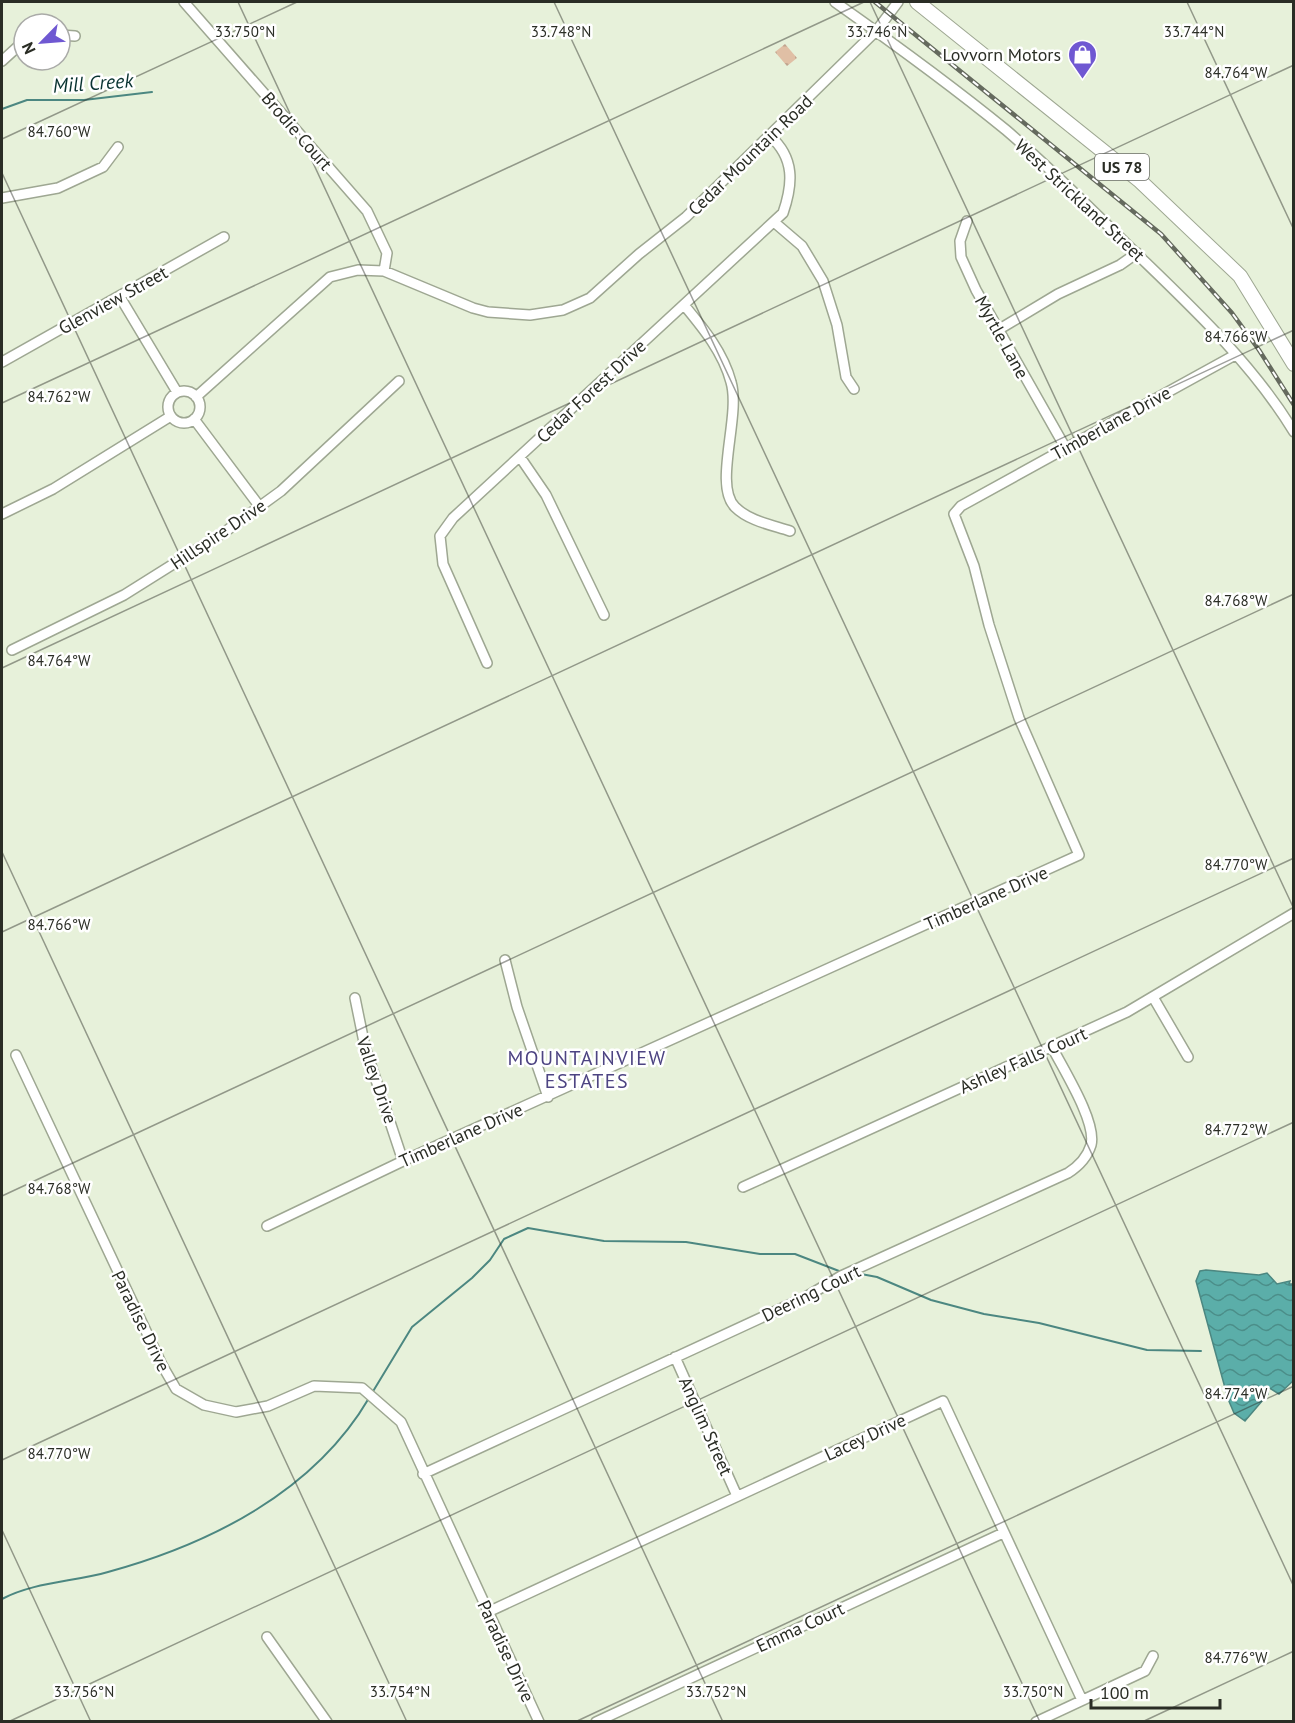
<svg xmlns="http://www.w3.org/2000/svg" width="1295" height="1723" viewBox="0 0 1295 1723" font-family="'PT Sans',sans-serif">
  <defs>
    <pattern id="cemetery-stones" width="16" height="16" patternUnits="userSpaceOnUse" patternTransform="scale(1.5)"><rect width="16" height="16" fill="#e0bfa5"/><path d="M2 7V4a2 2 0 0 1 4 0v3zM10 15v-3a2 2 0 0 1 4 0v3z" fill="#c0a48e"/></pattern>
    <pattern id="water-waves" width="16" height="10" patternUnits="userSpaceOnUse" patternTransform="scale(1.5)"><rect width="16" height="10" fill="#5baea9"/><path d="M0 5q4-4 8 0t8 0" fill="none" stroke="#4b8e89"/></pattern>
  </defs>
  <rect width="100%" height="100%" fill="#e7f1da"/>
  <!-- cemetery -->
  <path fill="url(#cemetery-stones)" d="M785,44L797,58L787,66L775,52Z"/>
  <!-- water -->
  <path fill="url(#water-waves)" stroke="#4c8781" stroke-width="1.5" d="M1206,1270L1259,1275L1267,1273L1277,1284L1290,1281L1289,1284H1293V1381L1279,1394L1266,1386L1268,1394L1245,1421L1234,1413L1228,1399L1196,1281L1200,1271Z"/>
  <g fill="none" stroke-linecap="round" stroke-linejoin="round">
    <!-- stream -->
    <path stroke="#4c8781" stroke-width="2" d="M2,109L27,100H84L152,92
      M861,1274L877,1277L931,1300L984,1314L1039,1323L1147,1350L1201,1351
      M372,1393L412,1327L472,1278L490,1260L504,1239L528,1228L604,1241L686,1242L760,1254H795L839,1271
      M2,1599C34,1582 73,1582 108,1572C210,1544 314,1492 369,1398"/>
    <defs>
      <path id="street" d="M184,2L367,211L387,253L384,271
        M835,2C893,43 951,85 1006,130C1053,170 1097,215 1141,258C1196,311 1254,366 1294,432
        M60,35L75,36
        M2,61L24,41
        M2,198L58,188L103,167L118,147
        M967,221L960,241L961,257L976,290L1065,447
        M774,222L802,246L823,281L837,325L846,377L854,389
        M120,297L177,392
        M684,305C703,328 723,352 731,382C741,416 713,485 735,507C749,521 772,525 790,531
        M998,330L1058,294L1120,265L1137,253
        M2,362L224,237
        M168 407a16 16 0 1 1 32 0a16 16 0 1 1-32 0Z
        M196,397L330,277L358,270L384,271L473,308L488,312L530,315L563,310L590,298L639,254L686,217L877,30L898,2
        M194,419L260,507
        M520,457L546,495L604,615
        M2,514L53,489L171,416
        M12,650L124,595L226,531L281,491L399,381
        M487,663L443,564L440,536L453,518L783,213C793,184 795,158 770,136
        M505,960L517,1007L548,1097
        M1153,997L1188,1057
        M355,998L365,1047L403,1161
        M16,1055L162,1365L176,1389L204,1405L236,1412L268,1406L314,1386L362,1388L401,1422L539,1722
        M743,1187L1127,1012L1294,913
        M267,1226L403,1161L1079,855L1019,718L989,625L974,566L954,514L961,506L1235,355
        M675,1357L737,1496
        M423,1474L804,1298L841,1276L1068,1173C1079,1166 1087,1158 1091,1145C1097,1122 1063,1069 1052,1047
        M488,1612L943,1401L1082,1700
        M267,1637L327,1722
        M596,1722L1003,1533
        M1036,1722L1145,1671L1153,1656"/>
      <path id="primary" d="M917,2L1139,180L1240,276L1294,364"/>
    </defs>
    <!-- street casing -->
    <use href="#street" stroke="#9ea792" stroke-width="12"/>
    <!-- primary casing -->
    <use href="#primary" stroke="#9ea792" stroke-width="16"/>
    <!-- street -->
    <use href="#street" stroke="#fff" stroke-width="9"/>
    <!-- primary -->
    <use href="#primary" stroke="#fff" stroke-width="14"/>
    <defs>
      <path id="rail" d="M875,2L1161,234L1232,313L1259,350L1294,405"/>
    </defs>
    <!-- rail casing -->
    <use href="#rail" stroke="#656a5e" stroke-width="4.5"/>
    <!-- rail -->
    <use href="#rail" stroke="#fff" stroke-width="2" stroke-dasharray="7" stroke-linecap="butt"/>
  </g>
  <!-- ticks -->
  <path fill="none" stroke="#2a2d25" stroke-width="1.5" stroke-opacity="0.45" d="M238,2L1040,1722M554,2L1294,1587M870,2L1294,909M1187,2L1294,230M2,139L297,2M2,173L723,1722M2,403L864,2M2,668L1294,65M2,852L407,1722M2,932L1294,330M2,1196L1294,594M2,1460L1294,858M2,1530L91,1722M8,1722L1294,1122M575,1722L1294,1386M1142,1722L1294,1651"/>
  <!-- icons -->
  <defs>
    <symbol id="shop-pin" viewBox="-11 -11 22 30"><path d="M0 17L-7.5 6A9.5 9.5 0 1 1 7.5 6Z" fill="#6f58d2" stroke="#fff"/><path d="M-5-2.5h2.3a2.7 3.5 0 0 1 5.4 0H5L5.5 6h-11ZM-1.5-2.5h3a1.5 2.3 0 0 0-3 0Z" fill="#fff"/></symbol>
  </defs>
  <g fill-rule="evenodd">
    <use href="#shop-pin" x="1066" y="38" width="33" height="45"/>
  </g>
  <g text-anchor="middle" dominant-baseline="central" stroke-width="5" stroke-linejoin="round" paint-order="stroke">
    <!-- shield labels -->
    <rect fill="#fff" stroke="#6a6c66" stroke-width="1.5" x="1095" y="154" width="54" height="26" rx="4.5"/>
    <g font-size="16" font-weight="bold" fill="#2a2d25">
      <text x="1122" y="167">US 78</text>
    </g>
    <!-- poi labels -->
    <g font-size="18" fill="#2a2d25" stroke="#fff" text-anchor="end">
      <text x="1061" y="54">Lovvorn Motors</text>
    </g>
    <!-- street labels -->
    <g font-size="18" fill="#2a2d25" stroke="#fff">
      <text transform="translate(297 131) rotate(49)">Brodie Court</text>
      <text transform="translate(750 155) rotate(-44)">Cedar Mountain Road</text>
      <text transform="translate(1080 200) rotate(43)">West Strickland Street</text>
      <text transform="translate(113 300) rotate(-29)">Glenview Street</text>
      <text transform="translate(1002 337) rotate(61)">Myrtle Lane</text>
      <text transform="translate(591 391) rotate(-43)">Cedar Forest Drive</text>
      <text transform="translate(1111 423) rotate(-29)">Timberlane Drive</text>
      <text transform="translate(218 534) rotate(-34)">Hillspire Drive</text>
      <text transform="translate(986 898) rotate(-24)">Timberlane Drive</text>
      <text transform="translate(1023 1060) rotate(-24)">Ashley Falls Court</text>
      <text transform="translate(377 1080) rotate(71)">Valley Drive</text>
      <text transform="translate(461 1135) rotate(-24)">Timberlane Drive</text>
      <text transform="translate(811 1293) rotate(-26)">Deering Court</text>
      <text transform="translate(141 1321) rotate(64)">Paradise Drive</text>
      <text transform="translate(706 1426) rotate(66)">Anglim Street</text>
      <text transform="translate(865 1437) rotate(-25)">Lacey Drive</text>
      <text transform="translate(800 1627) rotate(-25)">Emma Court</text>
      <text transform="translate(506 1651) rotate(65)">Paradise Drive</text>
    </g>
    <!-- water labels -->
    <g font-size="20" font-style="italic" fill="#093331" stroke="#fff">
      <text transform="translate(93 83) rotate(-4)">Mill Creek</text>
    </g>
    <!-- neighbourhood labels -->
    <g font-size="20" letter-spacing="1.5" fill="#4d4482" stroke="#fff">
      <text x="587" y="1058">MOUNTAINVIEW<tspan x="587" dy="23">ESTATES</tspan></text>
    </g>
  </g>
  <g font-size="15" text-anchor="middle" fill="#2a2d25" stroke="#fff" stroke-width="5" stroke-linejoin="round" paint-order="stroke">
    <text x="245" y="37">33.750°N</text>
    <text x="561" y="37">33.748°N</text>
    <text x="877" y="37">33.746°N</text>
    <text x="1194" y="37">33.744°N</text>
    <text x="1236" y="78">84.764°W</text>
    <text x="59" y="137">84.760°W</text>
    <text x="1236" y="342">84.766°W</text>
    <text x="59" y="402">84.762°W</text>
    <text x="1236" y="606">84.768°W</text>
    <text x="59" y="666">84.764°W</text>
    <text x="1236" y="870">84.770°W</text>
    <text x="59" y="930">84.766°W</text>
    <text x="1236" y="1135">84.772°W</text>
    <text x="59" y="1194">84.768°W</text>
    <text x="1236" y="1399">84.774°W</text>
    <text x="59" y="1459">84.770°W</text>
    <text x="1236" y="1663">84.776°W</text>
    <text x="84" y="1697">33.756°N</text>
    <text x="400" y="1697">33.754°N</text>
    <text x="716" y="1697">33.752°N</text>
    <text x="1033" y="1697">33.750°N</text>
  </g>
  <!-- border -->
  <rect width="1295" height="1723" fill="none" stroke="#2a2d25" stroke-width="6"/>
  <!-- north arrow -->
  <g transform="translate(42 42) rotate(245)"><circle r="28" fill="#ffffff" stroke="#aaaba8" stroke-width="1.5"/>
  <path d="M0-4.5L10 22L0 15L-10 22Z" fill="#6f58d2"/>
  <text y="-9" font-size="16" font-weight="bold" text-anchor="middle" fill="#2a2d25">N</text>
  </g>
  <!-- scale -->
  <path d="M1091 1699v9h129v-9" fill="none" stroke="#2a2d25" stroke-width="3"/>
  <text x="1100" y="1699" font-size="18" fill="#2a2d25" stroke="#ffffff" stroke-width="4.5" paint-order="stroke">100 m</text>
</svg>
